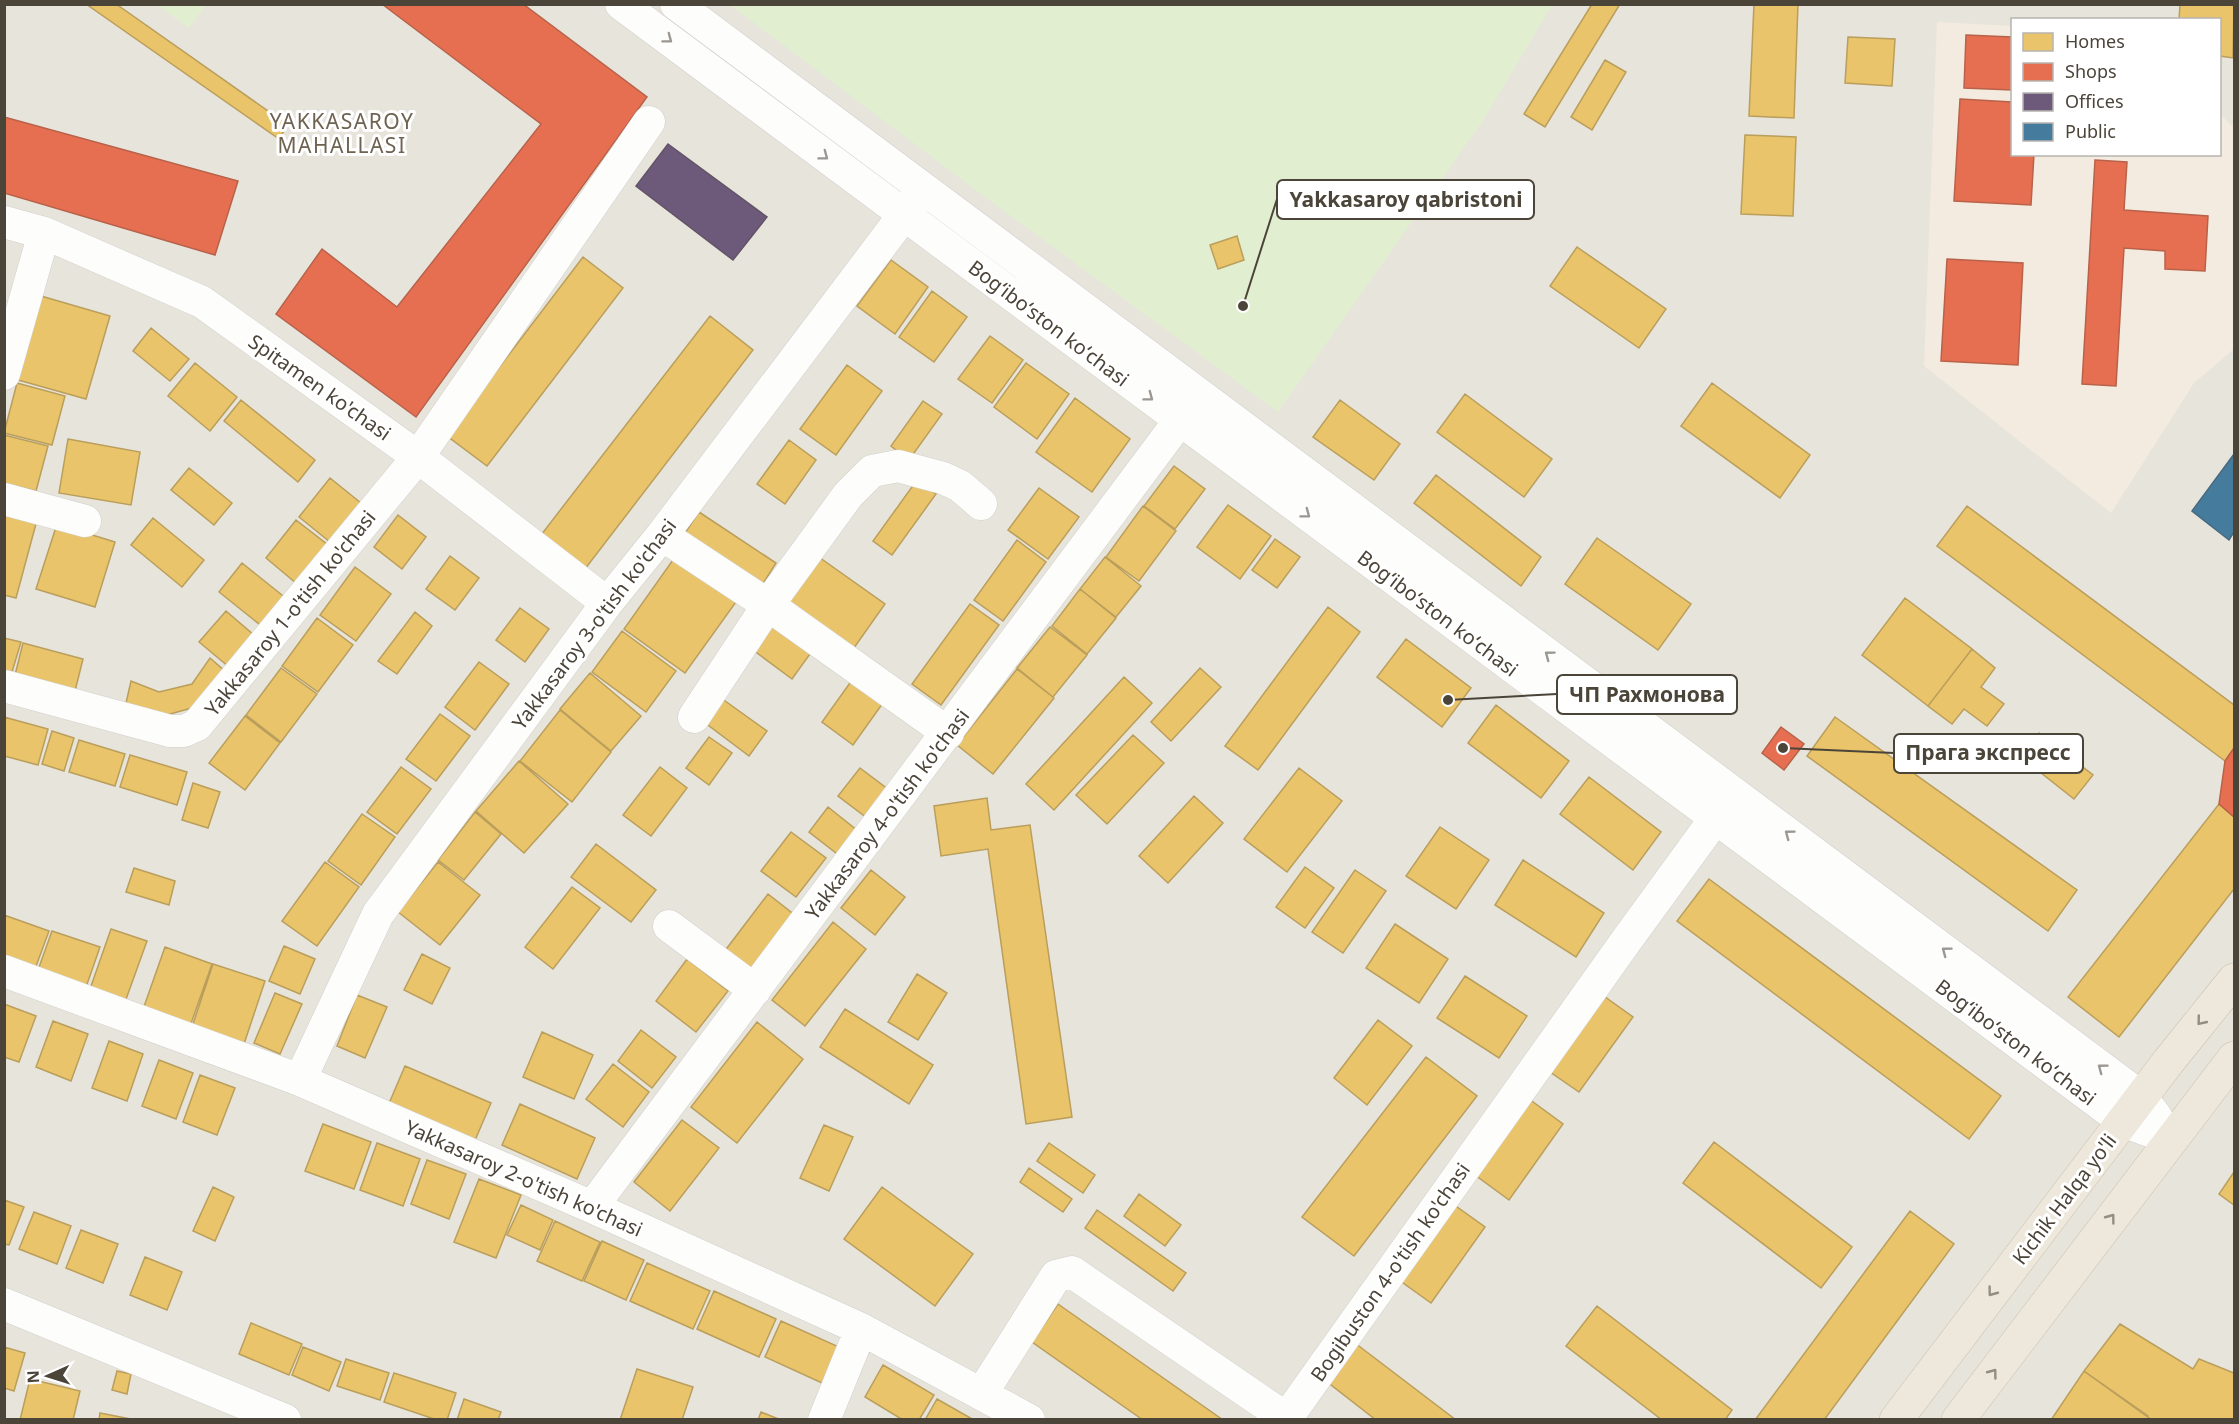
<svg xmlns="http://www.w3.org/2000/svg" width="2239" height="1424" viewBox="0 0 2239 1424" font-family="'Noto Sans',sans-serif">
  <rect width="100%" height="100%" fill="#f4f2ee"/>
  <!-- residential -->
  <path fill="#e7e4dc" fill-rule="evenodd" d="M5,5H2234V1419L5,1420ZM2012,20H2220V154H2012Z"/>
  <!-- commercial -->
  <path fill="#f3ebdf" d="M1937,22L2012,26V154H2220V114L2234,128V349L2194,383L2111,513L1924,366Z"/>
  <!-- green -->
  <path fill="#e1eecf" d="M157,5H206L189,28Z
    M730,5H1552L1482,122L1278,412L989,200Z"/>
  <!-- homes -->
  <path fill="#e9c46a" stroke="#ba9e5b" stroke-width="1.5" d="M86,4H116L288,125L279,139Z
    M1592,4H1620L1545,127L1524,114Z
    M1754,4H1798L1794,118L1749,116Z
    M2180,4H2234L2233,58L2220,56V20H2179Z
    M1848,37L1895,39L1892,86L1845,83Z
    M1605,60L1626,72L1592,130L1571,117Z
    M1745,135L1796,137L1793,216L1741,214Z
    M1237,236L1244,260L1218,269L1210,245Z
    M1577,247L1666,309L1639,348L1550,286Z
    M583,257L623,288L487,466L447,436Z
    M891,260L928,287L895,334L857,306Z
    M932,291L967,317L934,362L899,337Z
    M41,296L110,316L86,399L18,380Z
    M710,316L753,350L585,569L541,535Z
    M151,328L189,359L170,381L133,351Z
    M990,336L1023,360L992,403L958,379Z
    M195,363L237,397L210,431L168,396Z
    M1026,363L1069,394L1037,439L994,407Z
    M847,365L882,391L836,455L800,429Z
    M17,383L65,396L52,445L4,433Z
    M1712,383L1810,455L1780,498L1681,426Z
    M1465,394L1552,459L1524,497L1437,432Z
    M1075,398L1130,439L1092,492L1036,452Z
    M241,400L315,460L298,482L224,421Z
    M1340,400L1400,444L1374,480L1313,437Z
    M923,401L942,414L909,460L891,446Z
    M4,435L48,446L36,491L4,483Z
    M68,439L140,452L131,505L59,493Z
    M789,440L816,460L785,504L757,484Z
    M1174,466L1205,489L1175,529L1144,506Z
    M189,468L232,503L214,525L171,490Z
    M1436,475L1541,557L1521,586L1414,503Z
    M330,478L361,503L330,542L299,517Z
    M917,480L936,494L892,555L873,541Z
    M1039,488L1079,517L1048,559L1008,530Z
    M1228,505L1271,536L1240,579L1197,547Z
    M1143,506L1176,531L1139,581L1106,557Z
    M1967,506L2234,705V748L2225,761L1937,546Z
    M4,511L37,520L16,598L4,595Z
    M699,512L776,563L759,590L681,539Z
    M398,515L426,537L402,569L374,547Z
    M153,518L204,560L182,587L131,545Z
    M296,520L328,545L297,584L266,558Z
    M57,524L115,542L95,607L36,589Z
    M1597,538L1691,604L1658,650L1565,584Z
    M1275,539L1300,557L1277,588L1252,570Z
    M1017,540L1046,562L1003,621L974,600Z
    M816,555L885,604L849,655L781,606Z
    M450,556L479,578L455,610L426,589Z
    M675,557L736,602L685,673L624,629Z
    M1105,557L1141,586L1116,617L1080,589Z
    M242,563L287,599L264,628L219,592Z
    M355,567L391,594L356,641L320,615Z
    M1080,589L1116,618L1087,654L1052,626Z
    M1905,598L1972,649L1928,706L1862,655Z
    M970,604L999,625L941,705L912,684Z
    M1328,607L1360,632L1258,770L1225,746Z
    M520,608L549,629L525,662L496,640Z
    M226,611L255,636L229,667L199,642Z
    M415,612L432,626L397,674L378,661Z
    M317,618L353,645L318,692L282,666Z
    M771,626L810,654L792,679L753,650Z
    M1050,627L1087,655L1053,697L1017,668Z
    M622,631L676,671L646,712L592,672Z
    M4,638L21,642L9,682L4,680Z
    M1406,639L1471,688L1442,727L1377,677Z
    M23,643L83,659L73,699L13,683Z
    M1972,649L1995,668L1981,687L2004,704L1987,726L1964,709L1952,724L1928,706Z
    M210,658L226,672L206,704L163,716L126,703L131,681L159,692L192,684Z
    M479,662L509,684L475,730L445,707Z
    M281,668L317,694L281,742L246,715Z
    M1200,668L1221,687L1171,741L1151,722Z
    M1017,669L1054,698L993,774L957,745Z
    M590,673L641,716L611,751L560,709Z
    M1124,677L1152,703L1054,810L1026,784Z
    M852,680L883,703L853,745L822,722Z
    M721,698L767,731L749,756L704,722Z
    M1496,705L1569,761L1541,798L1468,743Z
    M560,710L611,752L572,802L520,761Z
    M440,714L470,736L436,781L406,759Z
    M245,716L280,743L245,790L209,763Z
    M4,717L48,729L38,765L4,756Z
    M1835,717L2077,890L2048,931L1807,756Z
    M52,731L74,738L64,771L42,764Z
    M2039,733L2093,775L2074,799L2021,757Z
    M1133,735L1164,763L1107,824L1076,795Z
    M709,737L732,753L709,785L686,768Z
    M79,740L125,754L115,786L69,772Z
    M130,755L187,772L177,805L120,787Z
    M519,761L568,804L524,853L476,811Z
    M401,767L431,789L397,834L367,812Z
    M660,767L687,788L651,836L623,815Z
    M860,768L893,793L871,821L838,796Z
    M1299,768L1342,801L1287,872L1244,839Z
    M1589,777L1661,832L1633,870L1560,814Z
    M193,783L220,792L208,828L182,820Z
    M1194,796L1223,823L1168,883L1139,856Z
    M987,798L991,830L1030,825L1072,1117L1026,1124L988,849L941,856L934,806Z
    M2219,804L2234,817V889L2119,1037L2068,997Z
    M828,807L863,835L845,860L809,832Z
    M475,812L501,834L464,880L438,860Z
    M362,814L395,837L361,885L328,861Z
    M1440,827L1489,860L1456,909L1406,876Z
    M791,832L826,858L796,897L761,871Z
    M596,844L656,890L631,922L571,877Z
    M1523,860L1604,913L1576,957L1495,905Z
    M325,862L359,887L317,946L282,921Z
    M438,862L480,895L440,945L398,912Z
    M1305,867L1334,888L1305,928L1276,907Z
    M134,868L175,881L169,905L126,892Z
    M871,870L905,897L875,935L841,908Z
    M1355,870L1386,891L1343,953L1312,932Z
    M1709,879L2001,1096L1969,1139L1677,921Z
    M572,887L600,908L553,969L525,947Z
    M768,894L796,916L751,974L724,952Z
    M4,915L49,931L35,969L4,958Z
    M833,922L866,949L805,1026L772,1000Z
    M1395,924L1448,959L1419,1003L1366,968Z
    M111,929L147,941L125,1002L90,989Z
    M52,931L100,947L86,987L38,970Z
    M284,946L315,959L300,994L269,981Z
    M165,947L212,964L188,1032L141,1015Z
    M422,954L450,968L432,1004L404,990Z
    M687,959L728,991L696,1032L656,1001Z
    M213,964L265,981L242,1050L190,1033Z
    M917,974L947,993L918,1040L888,1022Z
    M1465,976L1527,1016L1499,1058L1437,1018Z
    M1594,989L1633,1017L1579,1092L1540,1065Z
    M275,993L302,1004L280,1054L254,1043Z
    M357,995L387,1007L365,1058L337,1046Z
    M4,1004L36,1016L19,1062L4,1057Z
    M845,1009L933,1065L909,1104L820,1047Z
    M1378,1020L1412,1046L1367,1105L1334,1078Z
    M53,1021L88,1034L71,1081L36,1067Z
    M757,1022L803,1059L737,1143L691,1107Z
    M641,1030L676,1057L652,1088L618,1061Z
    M542,1032L593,1055L574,1099L523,1077Z
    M109,1041L143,1054L127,1101L92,1088Z
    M1426,1057L1477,1096L1354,1256L1302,1217Z
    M159,1060L193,1073L176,1119L142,1106Z
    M613,1064L649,1092L623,1127L586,1099Z
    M405,1066L491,1103L473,1145L387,1108Z
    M200,1075L235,1088L217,1135L183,1122Z
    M1525,1096L1563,1124L1509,1200L1471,1172Z
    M520,1104L595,1138L577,1179L502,1145Z
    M682,1120L719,1148L670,1211L634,1182Z
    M323,1124L371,1142L354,1189L305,1171Z
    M824,1125L853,1137L829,1191L800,1178Z
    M1714,1142L1852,1247L1821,1288L1683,1183Z
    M377,1143L420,1159L403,1206L360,1190Z
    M1049,1143L1095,1175L1083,1193L1037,1161Z
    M427,1160L466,1174L449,1219L411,1204Z
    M1029,1168L1072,1199L1063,1212L1020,1182Z
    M2234,1172V1205L2219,1194Z
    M479,1179L521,1195L496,1258L454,1242Z
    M213,1187L234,1197L215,1241L193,1231Z
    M882,1187L973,1254L935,1306L844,1239Z
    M1139,1194L1181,1225L1165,1246L1124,1216Z
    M1446,1199L1485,1227L1431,1303L1392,1275Z
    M4,1200L24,1207L9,1245L4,1244Z
    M521,1205L553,1220L540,1250L507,1235Z
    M1097,1210L1186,1273L1173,1291L1085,1228Z
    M1910,1211L1954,1244L1824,1420H1755Z
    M34,1212L71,1226L57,1264L19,1249Z
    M555,1221L600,1242L582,1281L537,1261Z
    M81,1230L118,1244L103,1283L66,1268Z
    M602,1241L644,1260L626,1300L584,1281Z
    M145,1257L182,1272L167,1310L130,1295Z
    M647,1263L710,1291L693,1329L630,1301Z
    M714,1291L776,1319L759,1357L697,1329Z
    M1058,1304L1223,1420H1143L1032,1342Z
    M1597,1306L1732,1410L1725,1420H1662L1566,1346Z
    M781,1321L839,1347L822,1383L765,1357Z
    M251,1323L302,1344L289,1375L239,1354Z
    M2120,1324L2193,1369L2199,1359L2234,1373V1420H2152L2084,1371Z
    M1355,1343L1456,1420H1376L1326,1381Z
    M4,1347L25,1353L14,1391L4,1388Z
    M303,1347L341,1362L329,1391L292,1375Z
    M346,1359L389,1373L380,1400L337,1386Z
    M883,1365L934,1395L919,1420H903L865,1397Z
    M637,1369L693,1387L682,1420H620Z
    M117,1371L131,1374L127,1394L112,1390Z
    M2084,1371L2148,1416L2146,1420H2051Z
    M394,1373L456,1393L447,1420H437L384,1402Z
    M30,1379L80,1391L73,1420H20Z
    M464,1399L501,1412L498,1420H457Z
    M937,1399L974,1420H925Z
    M761,1412L781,1420H758Z
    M100,1413L136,1420H99Z"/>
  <!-- shops -->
  <path fill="#e76f51" stroke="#b8624a" stroke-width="1.5" d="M382,4H523L647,97L416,417L276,314L322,249L397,307L541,124Z
    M1966,35L2012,37V90L1964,88Z
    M1960,99L2012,102V154H2034L2031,205L1954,201Z
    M4,117L238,181L215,255L4,193Z
    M2095,160L2127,162L2124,210L2208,216L2205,271L2165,269V251L2124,248L2116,386L2082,384Z
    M1947,259L2023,263L2018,365L1941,361Z
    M1781,727L1804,744L1784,770L1762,753Z
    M2234,748V817L2219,804L2225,761Z"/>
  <!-- offices -->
  <path fill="#6d597a" stroke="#635366" stroke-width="1.5" d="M668,144L767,217L733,260L636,186Z"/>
  <!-- public -->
  <path fill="#457b9d" stroke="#476a7f" stroke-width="1.5" d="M2234,454V532L2229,540L2192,511Z"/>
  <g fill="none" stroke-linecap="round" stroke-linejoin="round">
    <defs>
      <path id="minor" d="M621,4L2123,1121L2171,1139
        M676,4L2141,1097L2157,1118
        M4,222L44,233L202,302L418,457L607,603
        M4,374L44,233
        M4,499L85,521
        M662,535L768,605L948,733
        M4,686L170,731H184L197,725L418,457L649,122
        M694,717L768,605L848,495L872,471L898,466L943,478L960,486L981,504
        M669,926L755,990
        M4,971L300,1080L592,1207L861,1329L1029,1420
        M300,1080L378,914L607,603L662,535L916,199
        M592,1207L1180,420
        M4,1304L285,1420
        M982,1393L1056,1276L1072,1272L1271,1408L1280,1413L1291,1412L1626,941L1728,801
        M824,1420L861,1329"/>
      <path id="highway" d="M1896,1420L2168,1062L2234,980
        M1958,1420L2234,1058"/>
    </defs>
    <!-- minor casing -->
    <use href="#minor" stroke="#d2d0cb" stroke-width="33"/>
    <!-- highway casing -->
    <use href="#highway" stroke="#ccbfa9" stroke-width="34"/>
    <!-- minor -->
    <use href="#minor" stroke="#fdfdfc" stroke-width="32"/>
    <!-- highway -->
    <use href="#highway" stroke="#ede8db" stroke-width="33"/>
  </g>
  <!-- one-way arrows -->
  <defs><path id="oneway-chevron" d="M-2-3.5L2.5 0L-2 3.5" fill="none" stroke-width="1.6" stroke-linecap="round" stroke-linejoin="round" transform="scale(1.5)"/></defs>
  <g stroke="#9b9791">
    <use href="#oneway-chevron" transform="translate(668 39) rotate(37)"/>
    <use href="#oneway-chevron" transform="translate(824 156) rotate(37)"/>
    <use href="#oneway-chevron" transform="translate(1149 397) rotate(37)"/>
    <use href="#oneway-chevron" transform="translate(1306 514) rotate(37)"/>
    <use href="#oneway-chevron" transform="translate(1549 655) rotate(-143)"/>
    <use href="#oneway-chevron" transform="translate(1789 834) rotate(-143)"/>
    <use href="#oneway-chevron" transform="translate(1946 951) rotate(-143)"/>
    <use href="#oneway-chevron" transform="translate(2102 1068) rotate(-143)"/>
  </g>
  <g stroke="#948e82">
    <use href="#oneway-chevron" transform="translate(2201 1021) rotate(129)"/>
    <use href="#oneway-chevron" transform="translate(2111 1218) rotate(-53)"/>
    <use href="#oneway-chevron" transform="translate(1992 1292) rotate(127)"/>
    <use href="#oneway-chevron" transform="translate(1993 1373) rotate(-53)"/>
  </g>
  <g text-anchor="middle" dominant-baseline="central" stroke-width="6" stroke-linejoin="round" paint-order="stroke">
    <!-- street labels -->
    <g font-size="20" fill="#4b4439" stroke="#fff">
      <text transform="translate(1049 323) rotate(37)">Bogʻiboʻston koʻchasi</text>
      <text transform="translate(320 387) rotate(35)">Spitamen ko'chasi</text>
      <text transform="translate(290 613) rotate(-51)">Yakkasaroy 1-o'tish ko'chasi</text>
      <text transform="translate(1438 613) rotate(37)">Bogʻiboʻston koʻchasi</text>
      <text transform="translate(594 624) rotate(-53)">Yakkasaroy 3-o'tish ko'chasi</text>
      <text transform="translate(887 814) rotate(-53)">Yakkasaroy 4-o'tish ko'chasi</text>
      <text transform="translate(2016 1042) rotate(37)">Bogʻiboʻston koʻchasi</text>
      <text transform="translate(524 1178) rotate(24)">Yakkasaroy 2-o'tish ko'chasi</text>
      <text transform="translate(2064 1199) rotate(-53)">Kichik Halqa yo'li</text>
      <text transform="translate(1390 1272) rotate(-55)">Bogibuston 4-o'tish ko'chasi</text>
    </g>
    <!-- neighbourhood labels -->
    <g font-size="21" letter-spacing="1.5" fill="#6e6250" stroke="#fff">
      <text x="342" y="121">YAKKASAROY<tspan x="342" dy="24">MAHALLASI</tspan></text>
    </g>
  </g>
  <!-- callouts -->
  <path fill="none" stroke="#4b4439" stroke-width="2" d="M1243 306L1277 199M1448 700L1557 694M1783 748L1894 753"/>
  <g fill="#4b4439" stroke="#fff" stroke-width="2">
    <circle cx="1243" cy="306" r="6"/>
    <circle cx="1448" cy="700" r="6"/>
    <circle cx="1783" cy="748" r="6"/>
  </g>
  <g fill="#fff" stroke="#4b4439" stroke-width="2">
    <rect x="1277" y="180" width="257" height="39" rx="6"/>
    <rect x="1557" y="675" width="180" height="39" rx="6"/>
    <rect x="1894" y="734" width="189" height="39" rx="6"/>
  </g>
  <g font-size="21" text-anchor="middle" font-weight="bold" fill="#4b4439">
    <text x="1406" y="207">Yakkasaroy qabristoni</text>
    <text x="1647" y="702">ЧП Рахмонова</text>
    <text x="1988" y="760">Прага экспресс</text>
  </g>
  <!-- border -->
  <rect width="2239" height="1424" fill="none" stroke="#4b4439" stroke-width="12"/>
  <!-- legend -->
  <rect x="2011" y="18" width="210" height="138" fill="#ffffff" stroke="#b7b4b0" stroke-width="1.5"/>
  <rect x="2023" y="33" width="30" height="18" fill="#e9c46a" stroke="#b7b4b0" stroke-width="1.5"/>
  <text x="2065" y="48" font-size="18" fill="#4b4439">Homes</text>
  <rect x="2023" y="63" width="30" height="18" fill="#e76f51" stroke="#b7b4b0" stroke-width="1.5"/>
  <text x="2065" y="78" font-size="18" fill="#4b4439">Shops</text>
  <rect x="2023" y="93" width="30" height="18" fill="#6d597a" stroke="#b7b4b0" stroke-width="1.5"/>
  <text x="2065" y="108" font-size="18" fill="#4b4439">Offices</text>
  <rect x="2023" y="123" width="30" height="18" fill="#457b9d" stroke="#b7b4b0" stroke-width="1.5"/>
  <text x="2065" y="138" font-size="18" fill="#4b4439">Public</text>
  <!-- north arrow -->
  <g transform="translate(48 1376) rotate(267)" stroke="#ffffff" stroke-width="4.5" paint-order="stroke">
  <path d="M0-4.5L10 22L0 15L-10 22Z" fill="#4b4439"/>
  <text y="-9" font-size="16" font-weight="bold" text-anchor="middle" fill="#4b4439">N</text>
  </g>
</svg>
